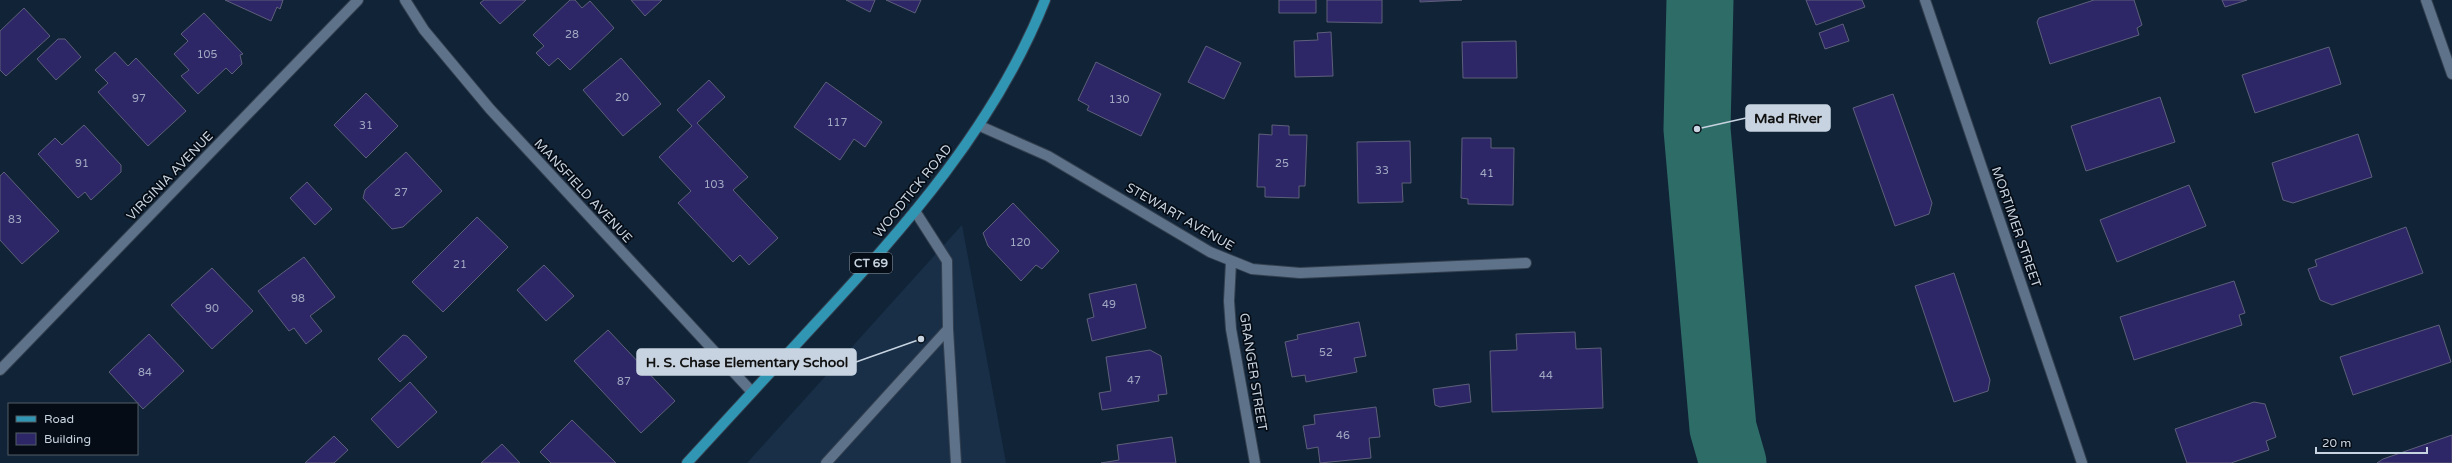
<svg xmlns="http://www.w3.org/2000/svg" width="2452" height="463" viewBox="0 0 2452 463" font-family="'Varela Round',sans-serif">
  <rect width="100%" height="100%" fill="#112437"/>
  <!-- built -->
  <path fill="#182f47" d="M962,225L1006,463H747Z"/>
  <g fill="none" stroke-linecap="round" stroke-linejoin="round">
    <!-- river -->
    <path stroke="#2e6d67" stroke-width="67" d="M1700,0L1697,129L1723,428L1733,463"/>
  </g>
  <!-- building -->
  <path fill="#2d2767" stroke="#5e5f7a" d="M225,0H283L280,9L277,7L271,21Z
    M484,0H526L500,24L480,3Z
    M570,0H575L582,8L590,1L614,28L570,70L558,58L549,66L536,53L544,46L533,35Z
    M631,0H662L645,16Z
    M846,0H875L870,12Z
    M886,0H921L915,13Z
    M1279,0H1316V13H1279Z
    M1327,0H1382V23L1327,22Z
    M1420,0H1462L1420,2Z
    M1806,0H1862L1865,7L1816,25Z
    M2094,0H2134L2142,25L2137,28L2139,35L2050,64L2037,22L2039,18Z
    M2222,0H2247L2225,7Z
    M24,8L50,36L6,76L0,70V31Z
    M204,13L243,54L240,55L242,64L232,74L226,68L198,94L181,76L189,70L174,54L188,41L181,34Z
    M1843,24L1849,41L1825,49L1819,33Z
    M1331,32L1333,76L1295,77L1294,41L1318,40L1317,33Z
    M58,39H65L81,57L56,80L37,59Z
    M1516,41L1517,78H1463L1462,42Z
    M1206,46L1241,63L1224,99L1188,82Z
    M2329,47L2341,84L2255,113L2242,75Z
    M115,52L128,66L136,58L186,111L148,146L98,92L108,83L95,70Z
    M621,58L661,104L623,136L583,90Z
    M1096,62L1161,94L1141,136L1087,110L1089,106L1078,100Z
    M709,80L725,97L697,123L748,177L733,190L778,238L749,265L740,255L733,262L678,203L691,191L659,157L692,126L677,110Z
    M826,82L882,122L865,147L854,139L840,160L794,127Z
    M366,93L398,126L366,158L334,125Z
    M1893,94L1932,203L1929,214L1895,226L1853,108Z
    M2160,97L2175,142L2086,171L2071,126Z
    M84,125L121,165V172L91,200L85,192L78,198L38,154L55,138L62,145Z
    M1272,125L1289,126V135H1307L1305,186H1299V198L1265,197V187H1257L1259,134L1272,135Z
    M2358,134L2372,177L2293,203L2283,200L2272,163Z
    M1462,138H1491V148H1514L1513,205L1468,204V199L1461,198Z
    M1410,141L1411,183H1402L1403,202L1358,203L1357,142Z
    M406,152L442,191L403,227L392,229L363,198L365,190Z
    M4,172L59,231L22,264L0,240V176Z
    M307,182L332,209L315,225L290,198Z
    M2189,185L2206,226L2117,262L2100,220Z
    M1013,203L1059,251L1042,269L1036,265L1021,281L988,246L983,233Z
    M477,217L508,247L443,312L412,282Z
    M2406,227L2423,273L2332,305L2320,300L2308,269L2317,266L2315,260Z
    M304,257L335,297L310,316L322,331L306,344L294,328L289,331L258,291Z
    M544,265L574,296L546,321L517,290Z
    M212,268L253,311L212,349L171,305Z
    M1954,273L1990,380L1988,391L1954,402L1915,286Z
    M2234,281L2245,313L2239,315L2242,325L2134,360L2120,317Z
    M1136,284L1146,328L1092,341L1087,319L1094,317L1089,294Z
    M1359,322L1366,356L1354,358L1357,372L1306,382L1305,375L1292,377L1285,342L1298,339L1297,335Z
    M2439,325L2451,362L2353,395L2340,357Z
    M608,330L675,401L641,433L574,361Z
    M1575,332L1576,349L1601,348L1603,408L1492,412L1490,351L1517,350L1516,334Z
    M149,334L184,371L143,409L109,372Z
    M403,335L407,336L427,357L400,382L378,359Z
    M1150,350L1161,356L1167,394L1158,395L1159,401L1102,410L1099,393L1111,391L1106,357Z
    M410,382L437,412L398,448L371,419Z
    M1469,384L1471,402L1440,407L1435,405L1433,389Z
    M2254,402L2265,404L2276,437L2266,441L2269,450L2231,463H2187L2175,429Z
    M1376,407L1380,437L1369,438L1371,458L1320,463L1318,447L1307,449L1303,426L1315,424L1314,415Z
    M572,420L616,463H551L540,452Z
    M2452,435V463H2377L2383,459Z
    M334,436L348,450L334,463H305Z
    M1172,437L1176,463H1101L1119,460L1117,445Z
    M502,444L520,463H481Z"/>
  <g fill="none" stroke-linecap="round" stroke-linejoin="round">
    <defs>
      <path id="lane" d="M915,211L947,261L948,329L956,463
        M826,463L948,329"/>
      <path id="street" d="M405,0L424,30L490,109L752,392
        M1925,0L2082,463
        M2426,0L2452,74
        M980,126L1048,156L1210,252L1252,269L1300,273L1526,263
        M1231,262L1229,301L1231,329L1255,463
        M0,370L358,0"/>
      <path id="primary" d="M687,463C729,417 772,371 814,325C905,227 995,126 1045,0"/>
    </defs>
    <!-- lane casing -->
    <use href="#lane" stroke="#344050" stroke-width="12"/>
    <!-- street casing -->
    <use href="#street" stroke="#344050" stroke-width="12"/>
    <!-- primary casing -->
    <use href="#primary" stroke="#344050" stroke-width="12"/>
    <!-- lane -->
    <use href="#lane" stroke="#5e738a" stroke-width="10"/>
    <!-- street -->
    <use href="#street" stroke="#5e738a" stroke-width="10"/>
    <!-- primary -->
    <use href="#primary" stroke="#3096b3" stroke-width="10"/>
  </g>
  <g text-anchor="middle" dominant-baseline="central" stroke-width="3.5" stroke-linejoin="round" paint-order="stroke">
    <!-- number labels -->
    <g font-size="11" fill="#a0a8c2">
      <text x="572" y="34">28</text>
      <text x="207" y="54">105</text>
      <text x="622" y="97">20</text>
      <text x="139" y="98">97</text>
      <text x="1119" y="99">130</text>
      <text x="837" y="122">117</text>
      <text x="366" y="125">31</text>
      <text x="82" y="163">91</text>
      <text x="1282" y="163">25</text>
      <text x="1382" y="170">33</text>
      <text x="1487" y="173">41</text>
      <text x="714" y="184">103</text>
      <text x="401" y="192">27</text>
      <text x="15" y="219">83</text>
      <text x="1020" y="242">120</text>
      <text x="460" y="264">21</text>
      <text x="298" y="298">98</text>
      <text x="1109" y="304">49</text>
      <text x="212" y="308">90</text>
      <text x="1326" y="352">52</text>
      <text x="145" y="372">84</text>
      <text x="1546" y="375">44</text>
      <text x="1134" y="380">47</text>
      <text x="624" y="381">87</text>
      <text x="1343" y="435">46</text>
    </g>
    <!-- shield labels -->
    <rect fill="#050c15" stroke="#8d97a3" stroke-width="1" x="850" y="253" width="42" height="20" rx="3"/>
    <g font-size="12" font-weight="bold" fill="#c7d3e0">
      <text x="871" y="263">CT 69</text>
    </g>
    <!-- street labels -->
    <g font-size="13" fill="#c7d3e0" stroke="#050c15">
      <text transform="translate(170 176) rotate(-46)">VIRGINIA AVENUE</text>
      <text transform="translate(583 191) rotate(47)">MANSFIELD AVENUE</text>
      <text transform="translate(913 191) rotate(-51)">WOODTICK ROAD</text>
      <text transform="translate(1180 217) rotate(30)">STEWART AVENUE</text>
      <text transform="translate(2016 227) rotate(71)">MORTIMER STREET</text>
      <text transform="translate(1253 372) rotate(81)">GRANGER STREET</text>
    </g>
  </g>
  <!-- callouts -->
  <path fill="none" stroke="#c7d3e0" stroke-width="1.5" d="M1697 129L1746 118M921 339L856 362"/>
  <g fill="#c7d3e0" stroke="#050c15" stroke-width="1.5">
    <circle cx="1697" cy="129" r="4"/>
    <circle cx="921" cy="339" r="4"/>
  </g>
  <g fill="#c7d3e0" stroke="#c7d3e0" stroke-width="1.5">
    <rect x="1746" y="105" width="84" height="26" rx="4"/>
    <rect x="637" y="349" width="219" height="26" rx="4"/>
  </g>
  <g font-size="14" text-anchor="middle" font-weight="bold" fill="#111">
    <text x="1788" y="123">Mad River</text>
    <text x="747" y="367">H. S. Chase Elementary School</text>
  </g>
  <!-- legend -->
  <rect x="8" y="403" width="130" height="52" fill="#050c15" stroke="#535c66"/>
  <rect x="16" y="416" width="20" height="6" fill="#3096b3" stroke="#535c66"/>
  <text x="44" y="423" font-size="12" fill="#c7d3e0">Road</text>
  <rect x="16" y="433" width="20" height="12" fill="#2d2767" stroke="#535c66"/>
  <text x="44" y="443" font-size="12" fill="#c7d3e0">Building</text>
  <!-- scale -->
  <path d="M2316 447v6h111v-6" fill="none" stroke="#c7d3e0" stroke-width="2"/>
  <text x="2322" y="447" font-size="12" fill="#c7d3e0" stroke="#050c15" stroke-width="3" paint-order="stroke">20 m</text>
</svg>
